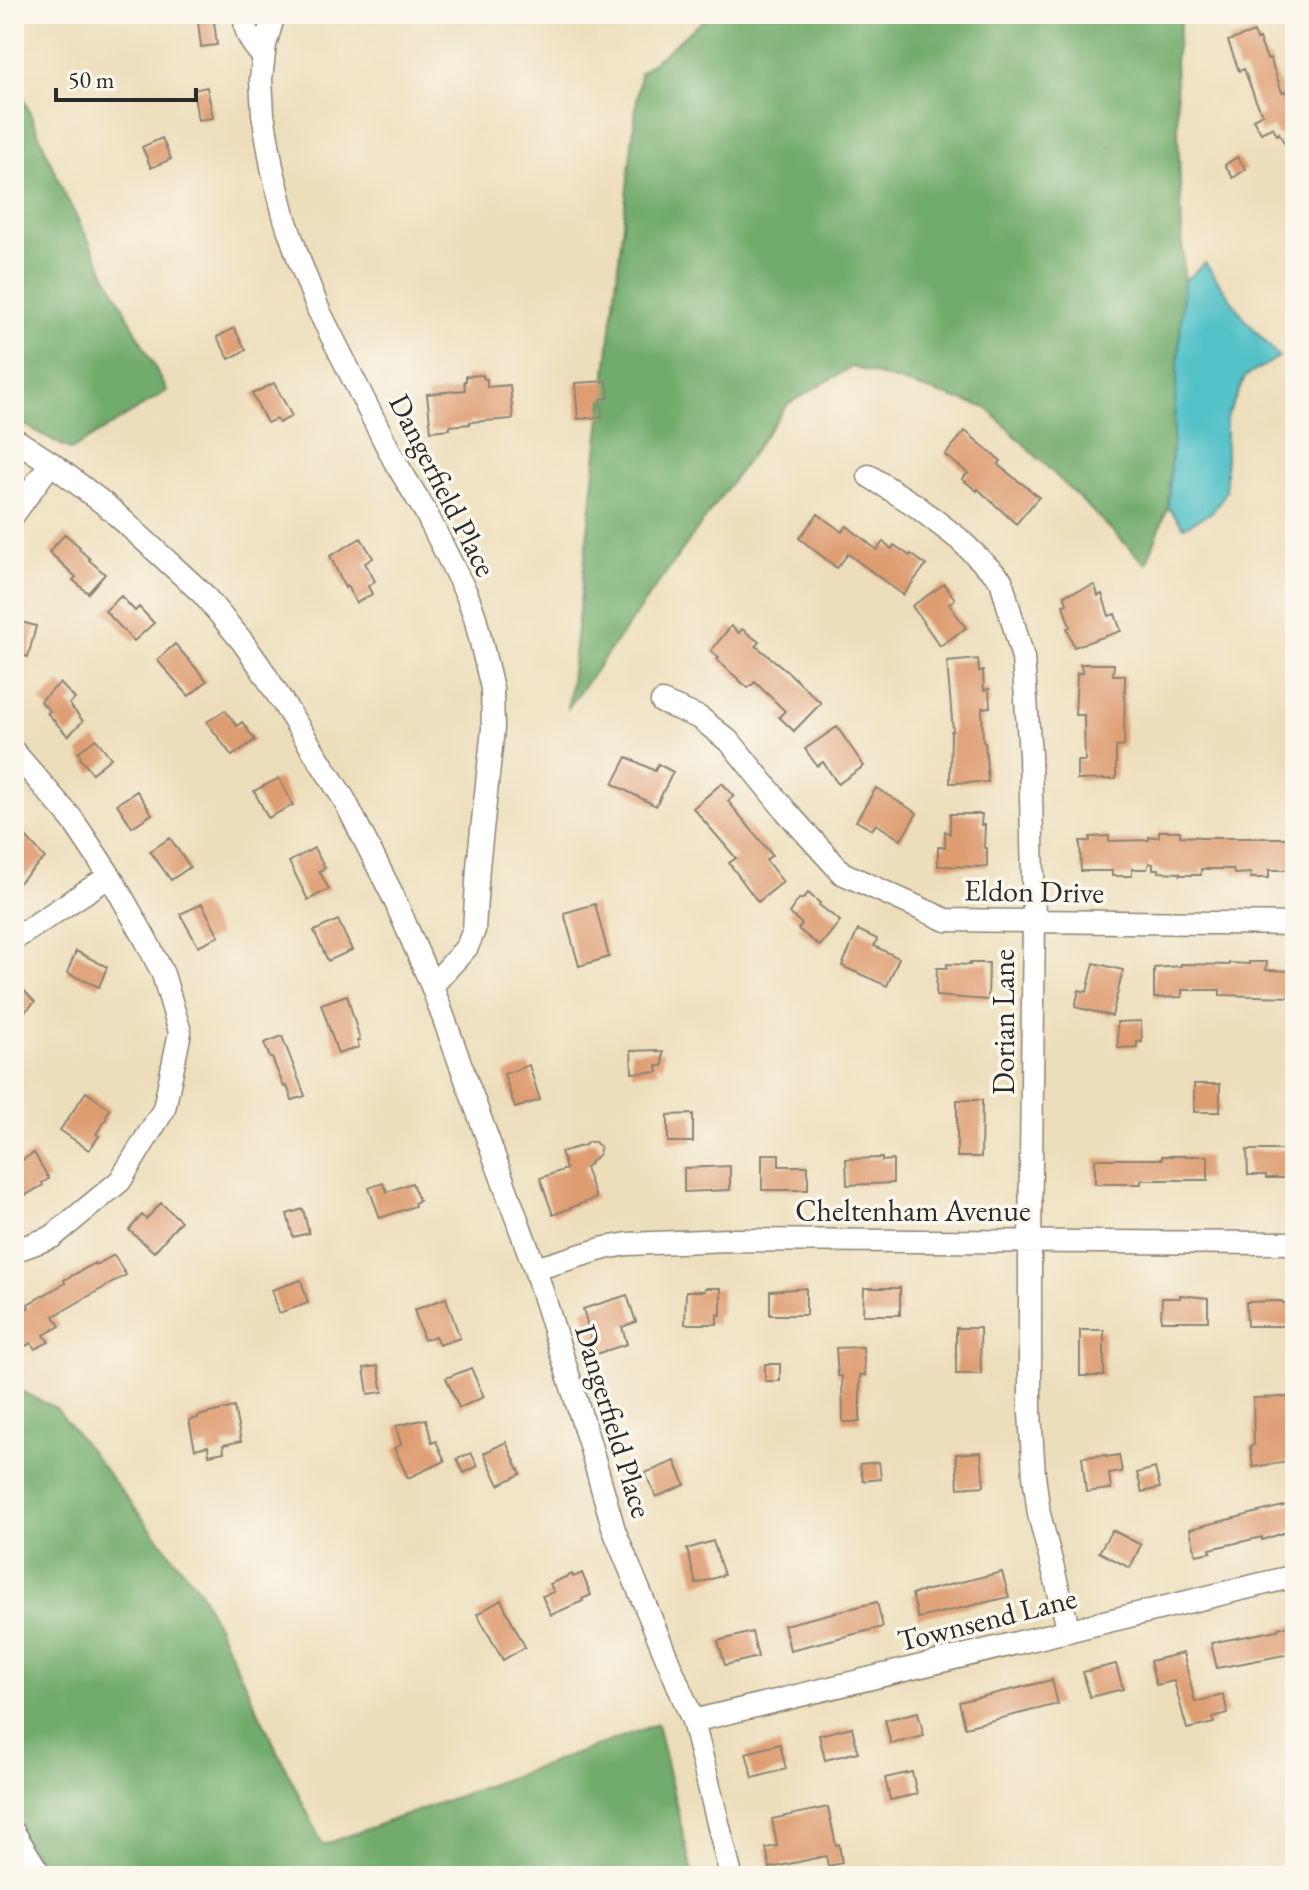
<svg xmlns="http://www.w3.org/2000/svg" width="1309" height="1890" viewBox="0 0 1309 1890" font-family="'EB Garamond',serif">
  <rect width="100%" height="100%" fill="#fbf7ec"/>
  <filter id="ink" filterUnits="userSpaceOnUse"><feTurbulence type="fractalNoise" baseFrequency=".0125" numOctaves="2"/><feDisplacementMap in="SourceGraphic" scale="16" xChannelSelector="R" yChannelSelector="G"/><feConvolveMatrix kernelMatrix="1 2 1 2 8 2 1 2 1" color-interpolation-filters="sRGB"/></filter>
  <filter id="wash" filterUnits="userSpaceOnUse"><feTurbulence type="fractalNoise" baseFrequency=".006" numOctaves="4" result="noise"/><feDisplacementMap in="SourceGraphic" scale="32" xChannelSelector="R" yChannelSelector="G"/><feGaussianBlur stdDeviation="1.8" result="paint"/><feColorMatrix in="noise" values="0 0 0 0 0 0 0 0 0 0 0 0 0 0 0 0 0 1.4 0 .05"/><feComposite in="paint" operator="in"/></filter>
  <g filter="url(#wash)">
    <rect width="100%" height="100%" fill="#eddebb"/>
    <!-- forest -->
    <path fill="#72ac6c" stroke="#4e6c4c" stroke-width="2" d="M711,14H1182L1175,60L1184,281L1168,507L1146,564L987,408L852,367L788,404L568,708L640,73Z
      M14,76L64,193L167,391L71,450L14,419Z
      M14,1388L56,1408L200,1591L323,1845L657,1724L693,1876H14Z"/>
    <!-- water -->
    <path fill="#53c1c8" stroke="#3f767a" stroke-width="2" d="M1205,263L1246,320L1279,357L1245,377L1226,419V492L1212,512L1184,527L1168,507L1184,281Z"/>
    <g id="blocks">
      <!-- building -->
      <path fill="#de9c71" d="M197,14H213L217,45L201,47Z
        M1254,32L1257,40L1259,39L1267,59L1270,58L1282,92L1285,91L1290,101L1295,98V164L1279,133L1277,135L1273,127L1261,133L1253,119L1263,114L1256,101L1244,69L1239,71L1228,41Z
        M207,87L213,118L198,120L193,90Z
        M162,138L171,159L151,168L142,147Z
        M1237,157L1246,169L1233,178L1225,165Z
        M234,328L246,350L229,359L217,337Z
        M483,375L484,379H487V387L510,385L513,419L470,422V424L450,426V429L431,431L427,394L465,390L464,381H466V376Z
        M607,381L609,398L601,399L602,417L578,419L575,383Z
        M274,383L292,416L279,423L276,419L267,423L252,394Z
        M965,431L1001,461L998,465L1039,497L1016,524L978,489L977,491L962,479L968,473L945,455Z
        M818,514L842,532L847,526L877,550L883,542L892,549L894,545L910,556L911,554L926,565L903,595L848,554L837,568L799,538Z
        M65,534L80,547L79,549L90,559L89,560L105,574L88,593L73,580L76,577L49,552Z
        M361,538L373,558L365,563L375,581L368,586L372,594L356,603L347,586L345,588L330,556Z
        M944,584L955,599L949,604L966,628L940,646L912,606Z
        M1095,585L1098,596L1102,594L1109,616L1115,614L1121,631L1074,647L1067,628L1070,627L1063,605L1067,604L1064,595Z
        M121,596L135,611L139,607L154,623L134,641L105,611Z
        M14,620L36,626L28,657L14,653Z
        M731,626L739,633L742,629L759,642L756,646L786,670L821,703L794,731L779,717L785,711L755,682L748,688L717,660L719,658L711,651Z
        M175,644L207,681L189,696L157,660Z
        M978,659L979,671H983L984,690L989,689L990,707L982,708L983,742H985L988,782L950,783L951,731H953L947,662Z
        M1080,664H1114L1113,675H1125L1124,746L1116,747V779L1077,780V761H1085L1084,715H1075L1077,673H1083Z
        M60,683L75,699L69,704L83,721L68,736L47,713L50,711L40,701Z
        M225,710L237,726L242,722L255,740L232,756L207,722Z
        M837,727L864,766L838,784L823,762L817,766L805,749Z
        M96,739L111,758L92,773L80,758L81,757L78,752Z
        M627,757L655,771L658,764L673,772L656,806L613,784Z
        M279,778L293,805L268,818L254,791Z
        M722,783L734,796L728,801L772,855L766,860L783,882L758,902L729,863L736,858L693,808Z
        M876,788L917,813L901,840L876,824L872,830L856,821Z
        M137,791L152,814L132,827L117,804Z
        M950,814H982L981,825H985L984,848H987V867L938,866V847H945V831L950,834Z
        M14,824L45,858L14,887Z
        M1159,831H1180V836L1201,837V838H1295V870H1269V878H1251V873L1234,874L1233,869H1201V875H1180V873L1159,872V869H1153V864L1149,863L1147,869H1132V876H1112V871H1081L1080,841H1090V837L1109,836V841L1149,840V837H1159Z
        M170,838L190,867L171,880L150,851Z
        M314,848L325,868L319,871L329,889L308,900L289,862Z
        M808,893L820,903L819,905L840,921L820,946L798,929L802,924L789,913L799,899H803Z
        M202,904L219,936L198,946L180,914Z
        M595,904L609,957L579,966L564,913Z
        M338,920L352,950L328,961L314,931Z
        M858,930L877,939L874,946L899,958L887,986L842,966Z
        M76,951L107,967L99,987L67,973Z
        M1249,962H1267L1266,970L1295,971V997L1220,995V990H1182V997L1154,998V968L1181,966V964L1229,965V963L1249,964Z
        M970,963H989L988,1000L936,996L937,968H947V964L970,965Z
        M1094,963L1123,970L1112,1016L1075,1007L1079,990L1087,992Z
        M14,980L35,1002L14,1022Z
        M347,995L360,1040L357,1041L359,1047L338,1054L321,1004Z
        M1141,1021L1142,1042H1137V1047L1118,1048L1117,1022Z
        M282,1036L305,1096L292,1100L287,1086L284,1087L272,1058H270L264,1043Z
        M657,1050V1052H663V1066H657L658,1072L632,1073L631,1051Z
        M529,1065L540,1100L515,1108L504,1074Z
        M1194,1084H1220V1112H1194Z
        M86,1092L110,1109L106,1116L107,1118L96,1134L99,1136L89,1150L60,1130Z
        M957,1100H982L981,1157H957Z
        M693,1114V1142H668V1115Z
        M588,1142H595L600,1147L599,1154L585,1168L596,1198L553,1215L540,1178L566,1169L561,1152L585,1145Z
        M1247,1150H1294V1178H1266V1175H1248Z
        M34,1153L49,1179L42,1183L43,1185L14,1202V1165Z
        M762,1154H779V1166H808V1190H762Z
        M1162,1156H1208V1180H1141V1184H1095V1159H1162Z
        M882,1158V1161L893,1160V1183L847,1185L846,1159Z
        M730,1166V1190L684,1192V1168Z
        M383,1183L387,1192L412,1183L419,1201L414,1203L415,1206L380,1218L369,1188Z
        M161,1203L181,1221L154,1252L129,1230L142,1215L146,1219Z
        M303,1209L309,1233L293,1237L287,1214Z
        M114,1255L126,1275L54,1316L60,1326L44,1335L49,1342L35,1349L31,1343L20,1349L14,1340V1315L29,1307L28,1304L65,1283L64,1280L95,1263L96,1265Z
        M301,1280L308,1303L279,1313L272,1290Z
        M705,1288H721V1315L717,1314V1324H685L686,1291H705Z
        M806,1288V1315H770V1291Z
        M864,1288H900V1315H863Z
        M627,1295L636,1322L622,1327L627,1344L596,1354L583,1309Z
        M1180,1295L1208,1298V1321H1161L1162,1298H1180Z
        M446,1298L460,1338L439,1345L435,1336L424,1340L414,1310Z
        M1282,1301L1283,1303H1293V1326H1247L1246,1302Z
        M956,1328H980L981,1374H956Z
        M1080,1330H1104V1376H1080Z
        M863,1347L865,1375H860V1422H843L842,1376H838L836,1348Z
        M765,1364H780V1381H765Z
        M378,1366L383,1392L368,1394L364,1368Z
        M471,1368L484,1397L459,1408L446,1378Z
        M1288,1397L1289,1462L1253,1467L1250,1446L1254,1445L1253,1398Z
        M234,1407L241,1441L223,1445L224,1452L209,1455L208,1446L195,1449L189,1420L198,1418V1416Z
        M426,1419L432,1443L436,1441L445,1461L408,1478L394,1448L401,1445L396,1426Z
        M506,1442L521,1474L499,1485L484,1453Z
        M981,1452L984,1486L958,1488L956,1454Z
        M471,1453L478,1466L464,1473L457,1459Z
        M1106,1455V1457L1119,1455L1122,1472L1109,1474L1111,1489L1086,1492L1082,1457Z
        M675,1461L685,1485L656,1497L645,1473Z
        M879,1462L881,1479L863,1481L860,1464Z
        M1155,1468L1160,1488L1142,1492L1137,1473Z
        M1295,1503V1529L1262,1540V1537L1210,1549L1211,1552L1196,1555L1190,1529Z
        M1112,1530L1141,1545L1130,1568L1099,1552Z
        M713,1541L724,1575L696,1584L687,1549Z
        M1002,1572L1009,1597L918,1618L912,1594Z
        M582,1573L591,1595L582,1599L583,1601L551,1615L542,1596L554,1592L550,1584L572,1574L573,1577Z
        M501,1600L525,1647L503,1660L477,1614Z
        M877,1602L883,1627L790,1650L784,1625Z
        M1295,1624V1653L1217,1668L1211,1643L1278,1630V1628Z
        M752,1632L758,1657L725,1665L718,1641Z
        M1183,1653L1195,1702L1223,1695L1228,1713L1213,1717L1214,1723L1187,1729L1174,1681L1156,1685L1150,1661Z
        M1116,1664L1123,1689L1090,1697L1083,1672Z
        M1052,1680L1058,1704L965,1727L959,1702Z
        M918,1712L924,1736L891,1744L885,1720Z
        M852,1727L858,1752L825,1760L819,1735Z
        M780,1744L786,1769L753,1778L746,1753Z
        M912,1772L917,1794L890,1800L885,1778Z
        M828,1807L836,1845L839,1844L842,1863L828,1866L826,1856L770,1868L766,1848L777,1846L772,1819Z"/>
    </g>
  </g>
  <g filter="url(#ink)">
    <use href="#blocks" fill-opacity="0" stroke="#8c8473" stroke-width="2"/>
    <g fill="none" stroke-linecap="round" stroke-linejoin="round">
      <defs>
        <path id="minor" d="M245,14C244,32 251,44 263,56
          M274,14L265,45L261,79L263,114L272,167L285,219L299,260L319,311L394,460L425,511L467,595L475,617L492,688L493,729L478,867L474,930L467,947L432,986L535,1269L590,1445L614,1530L693,1721L731,1876
          M14,439L51,463L107,506L203,594L242,641L259,665L344,799L393,896L432,986
          M869,476L915,505L959,539L1001,580L1023,658L1030,755L1034,921L1030,1241V1413L1034,1475L1039,1514L1069,1631
          M14,514L51,463
          M662,702L700,718L731,743L786,811L842,873L946,920L1295,924
          M14,752L72,819L110,876L146,940L163,974L180,1032L164,1109L120,1181L52,1237L14,1251
          M14,939L110,876
          M535,1269L605,1248L628,1244L728,1240L1295,1243
          M693,1721L1295,1576
          M14,1833L41,1876"/>
      </defs>
      <!-- minor casing -->
      <use href="#minor" stroke="#8c8473" stroke-width="25"/>
      <!-- minor -->
      <use href="#minor" stroke="#fff" stroke-width="22"/>
    </g>
  </g>
  <g text-anchor="middle" dominant-baseline="central" stroke-width="7" stroke-linejoin="round" paint-order="stroke">
    <!-- street labels -->
    <g font-size="30" fill="#2b2b2b" stroke="#fbf7ec">
      <text transform="translate(443 485) rotate(63)">Dangerfield Place</text>
      <text transform="translate(1034 891) rotate(1)">Eldon Drive</text>
      <text transform="translate(1003 1022) rotate(-90)">Dorian Lane</text>
      <text x="913" y="1210">Cheltenham Avenue</text>
      <text transform="translate(614 1421) rotate(73)">Dangerfield Place</text>
      <text transform="translate(987 1619) rotate(-14)">Townsend Lane</text>
    </g>
  </g>
  <!-- margin -->
  <rect width="1309" height="1890" fill="none" stroke="#fbf7ec" stroke-width="48"/>
  <!-- scale -->
  <path d="M56 88v12h140v-12" fill="none" stroke="#2b2b2b" stroke-width="4"/>
  <text x="68" y="88" font-size="24" fill="#2b2b2b" stroke="#fbf7ec" stroke-width="6" paint-order="stroke">50 m</text>
</svg>
